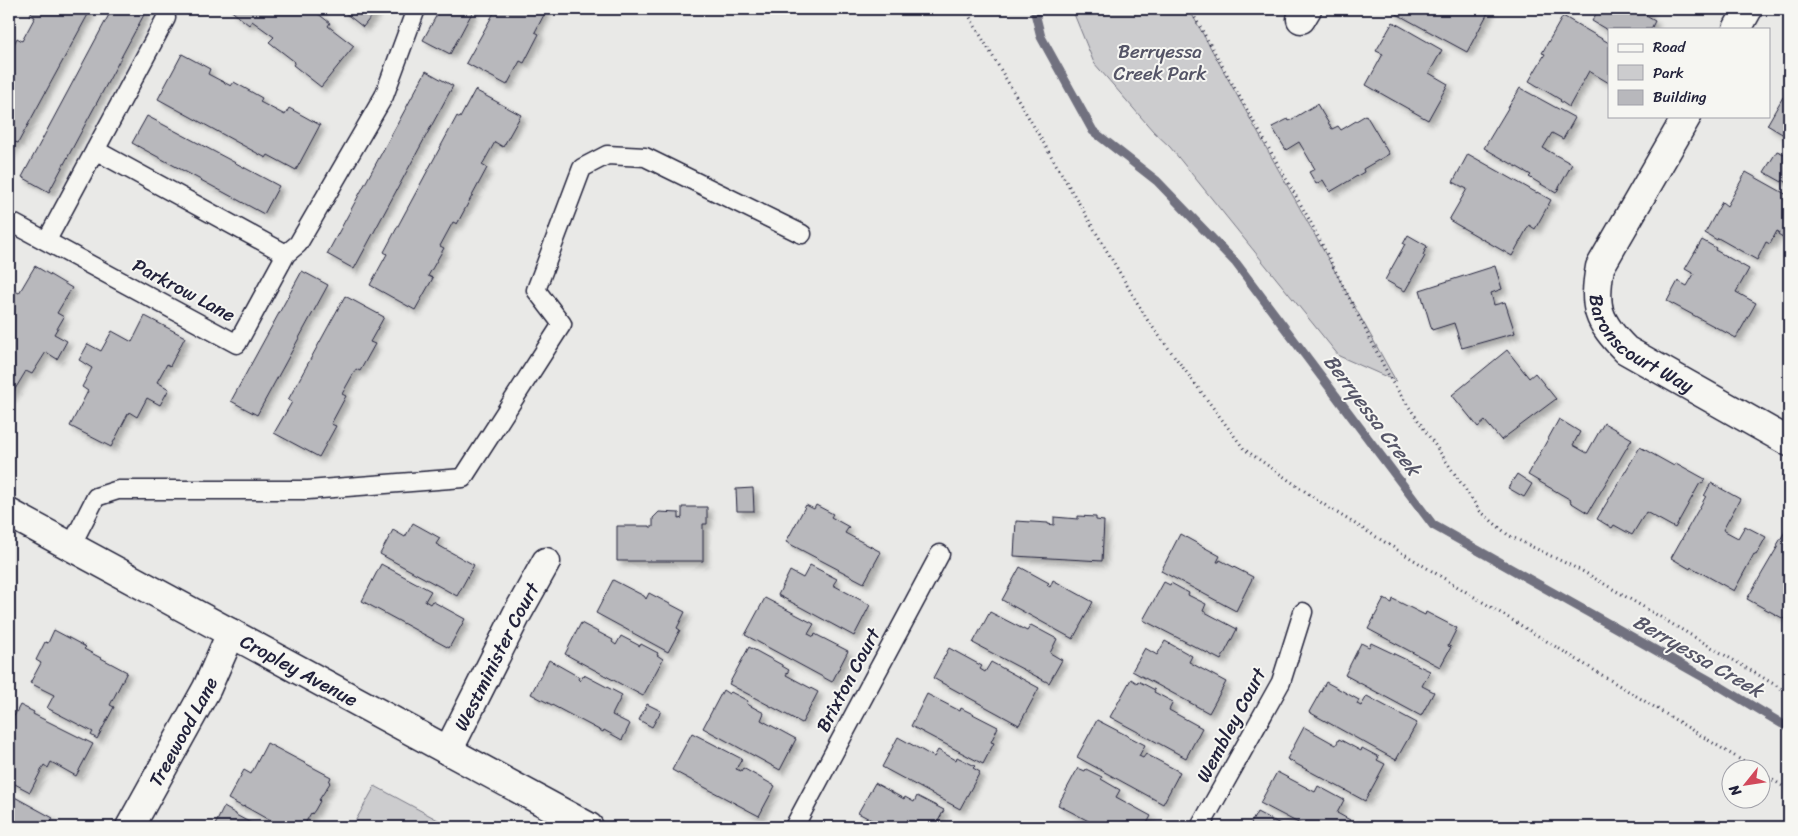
<svg xmlns="http://www.w3.org/2000/svg" width="1798" height="836" viewBox="0 0 1798 836" font-family="Sriracha,sans-serif">
  <defs>
    <filter id="shadow"><feDropShadow dx="4.5" dy="4.5" stdDeviation="2.5" flood-color="#0004"/></filter>
  </defs>
  <rect width="100%" height="100%" fill="#e9e9e7"/>
  <filter id="ink" filterUnits="userSpaceOnUse"><feTurbulence type="fractalNoise" baseFrequency=".02" numOctaves="2"/><feDisplacementMap in="SourceGraphic" scale="10" xChannelSelector="R" yChannelSelector="G"/><feConvolveMatrix kernelMatrix="1 2 1 2 8 2 1 2 1" color-interpolation-filters="sRGB"/></filter>
  <g filter="url(#ink)">
    <!-- green -->
    <path fill="#ccccce" stroke="#777784" d="M1072,9H1189L1396,381L1339,356L1170,147L1153,131L1094,63Z
      M375,786L451,827H352Z"/>
    <g fill="none" stroke-linecap="round" stroke-linejoin="round">
      <!-- stream -->
      <path stroke="#71717f" stroke-width="9" d="M1034,9L1041,37L1093,131L1157,181L1236,263L1433,525L1721,687L1789,728"/>
    </g>
    <!-- building -->
    <path fill="#b8b8bc" stroke="#22223b" filter="url(#shadow)" d="M33,9H91L18,143L15,142L9,154V54L17,38L22,41L35,17L30,15Z
      M112,9H147L49,192L22,177Z
      M229,9H312L330,23L328,26L354,46L321,87L293,65L295,62L269,42L274,37L252,21L249,25Z
      M340,9H377L363,27Z
      M440,9H474L450,54L423,40Z
      M496,9H547L535,32L539,34L524,63L520,61L507,85L466,63Z
      M1394,9H1490L1467,52L1393,12Z
      M1599,9H1650L1646,16L1655,21L1651,29H1609V31L1592,21Z
      M1563,16L1609,43V83L1589,71L1569,107L1560,101L1561,100L1529,81L1545,54L1542,53Z
      M1393,22L1442,50L1429,73L1448,84L1428,120L1366,85L1383,54L1376,51Z
      M182,54L210,69L208,74L231,86L234,82L262,98L260,102L285,115L289,108L320,125L296,170L268,155L266,158L158,99Z
      M426,71L453,86L354,269L327,254Z
      M1520,88L1575,118L1563,139L1552,133L1543,148L1572,164L1556,193L1529,177L1531,175L1484,148Z
      M475,90L521,115L503,147L495,142L482,165L487,168L457,224L453,222L440,246L444,248L428,276L433,278L415,310L370,285L387,254L384,252L457,116L460,118Z
      M1783,97L1789,101V138L1767,125Z
      M1317,104L1332,129L1338,126L1341,130L1366,115L1389,154L1363,169L1364,172L1330,192L1323,180L1316,184L1309,172L1315,169L1299,142L1286,150L1272,127L1288,119L1289,121Z
      M147,116L279,186L264,214L132,143Z
      M1777,151L1789,156V184L1783,180L1782,182L1764,172Z
      M1468,154L1537,193V192L1551,200L1535,229L1529,225L1512,256L1449,220L1467,189L1453,182Z
      M1746,172L1789,196V241L1778,234L1779,232L1777,231L1770,244L1766,242L1757,260L1718,238L1717,240L1705,233L1722,202L1727,206Z
      M1408,235L1427,246L1423,255L1425,256L1405,291L1385,280L1405,244H1403Z
      M1702,240L1716,248L1715,250L1749,269L1736,292L1756,303L1736,338L1667,301L1678,281L1687,286L1694,274L1685,269Z
      M35,266L72,288L57,313L64,317L54,334L67,341L57,359L46,352L32,374L26,371L9,399V288L19,293Z
      M1495,266L1502,289L1491,293L1494,305L1505,302L1515,333L1462,348L1454,323L1432,330L1420,290Z
      M302,271L328,285L257,415L231,401Z
      M345,296L384,317L370,342L375,344L360,371L356,369L342,394L346,396L331,424L336,426L319,457L274,433L292,402L288,400Z
      M145,316L185,337L170,366L167,364L157,382L169,389L160,405L147,398L137,417L129,412L111,447L70,426L88,391L82,387L92,368L79,360L88,344L101,351L112,331L132,342Z
      M1507,350L1529,378L1535,373L1556,399L1501,440L1485,421L1478,427L1452,395Z
      M1559,419L1580,432L1573,445L1587,453L1604,423L1632,439L1588,513L1570,502L1571,500L1528,475Z
      M1640,447L1674,466L1676,463L1705,479L1702,484L1700,483L1675,528L1646,512L1632,535L1614,525L1612,528L1597,519Z
      M1517,474L1532,484L1524,497L1508,488Z
      M1711,483L1740,499L1723,530L1738,538L1745,526L1766,537L1756,555L1754,554L1734,591L1691,567L1690,569L1671,558L1706,496H1704Z
      M753,488L754,511H737L736,489Z
      M806,505L814,509L816,505L833,514L831,517L849,527L845,533L881,552L864,583L786,542Z
      M682,507H707V524H703V561H617V526H650V527H653V518L659,512L679,513V519L682,518Z
      M1078,516L1096,517V520L1104,521L1102,561L1014,556L1016,521L1048,523V524L1054,525V517L1078,519Z
      M413,523L440,538L436,544L474,565L457,596L380,554L393,530L405,537Z
      M1786,530L1789,532V609L1784,619L1747,599L1778,546L1777,545Z
      M1180,534L1220,556L1217,562H1219L1220,560L1253,577L1236,611L1161,571Z
      M381,564L431,591L425,601L430,604L432,601L465,619L449,648L362,601Z
      M810,565L837,579L833,585L870,605L854,636L778,595L790,571L803,578Z
      M1020,567L1049,583L1047,585L1050,587L1053,580L1093,602L1073,639L1002,600Z
      M613,580L644,596L646,599L649,593L685,612L677,628L680,630L668,652L596,613Z
      M1164,582L1170,585L1171,583L1189,593L1188,595L1206,604L1203,611L1237,629L1221,660L1143,620Z
      M765,598L814,624L808,634L814,637L815,634L848,651L832,682L745,635Z
      M1384,599L1392,603L1393,599L1425,615L1426,612L1457,628L1448,646L1451,647L1440,667L1368,629Z
      M990,612L1027,631L1031,625L1057,639L1050,653L1062,660L1049,683L973,643Z
      M581,623L613,640L612,642L616,645L621,636L640,646L641,644L658,653L657,655L663,659L643,696L565,654Z
      M54,630L86,647L84,649L127,672L110,705L114,707L97,739L91,735L93,732L47,708L54,695L30,683L41,663L36,660L45,642L48,643Z
      M1165,641L1192,656L1189,662L1226,682L1209,713L1132,671L1145,648L1157,655Z
      M1361,643L1369,647L1371,643L1430,671L1422,686L1434,692L1421,716L1345,675Z
      M749,647L782,665V666L789,670L786,675L818,692L802,723L729,684Z
      M949,648L982,666L980,669L985,672L991,662L1039,688L1019,725L933,678Z
      M549,660L579,677L578,679L580,681L584,675L622,695L612,715L630,724L622,740L604,730L603,732L531,694Z
      M1131,679L1137,683L1138,681L1155,690L1154,692L1173,702L1169,710L1202,728L1186,758L1110,717Z
      M1326,682L1359,700L1357,704L1361,706L1367,696L1417,723L1396,760L1309,712Z
      M723,690L729,694L731,692L748,701L747,704L764,713L761,720L796,739L780,770L703,728Z
      M927,694L960,711L961,708L998,727L991,742L994,743L983,764L911,726Z
      M647,704L661,711L652,727L639,720Z
      M20,705L34,712L33,714L93,744L76,776L51,762L48,768L44,765L30,792L9,781V726Z
      M1097,720L1145,745L1139,756L1143,758L1146,754L1180,772L1163,804L1077,757Z
      M1304,727L1336,745L1339,739L1361,751L1362,748L1379,757L1377,760L1385,764L1365,801L1287,759Z
      M692,733L742,759L736,769L741,771L743,768L775,786L759,816L672,770Z
      M898,737L934,757L938,750L956,760L957,757L975,766L973,768L980,772L960,809L882,767Z
      M267,743L331,777L329,782L330,783L319,800L320,801L315,810L312,814L311,813L303,827H278L276,826V824L244,806L243,807L228,799L244,770L251,774Z
      M1078,768L1085,771L1086,769L1102,777L1101,779L1120,790L1116,797L1151,816L1145,827H1100L1058,805Z
      M1277,772L1315,792L1318,786L1344,800L1337,813L1350,820L1346,827H1306L1260,803Z
      M875,783L904,799L905,797L914,802L917,796L944,810L936,825L941,827H885L858,813Z
      M9,794L53,818L48,827H9Z
      M224,807L236,814V815L258,827H214Z
      M1257,812L1286,827H1249Z"/>
    <g fill="none" stroke-linecap="round" stroke-linejoin="round">
      <defs>
        <path id="service" d="M95,150L286,254
          M9,221L237,344L286,254L298,244L384,96L416,9
          M47,240L166,18
          M71,546L96,497L118,490H308L463,478L562,324L536,290L582,168L607,155L645,157L802,234
          M794,827L940,554
          M1200,827L1281,682L1303,612"/>
        <g id="minor">
          <path d="M1301,19L1307,9"/>
          <path d="M1737,29L1748,9"/>
          <path id="s1" d="M1687,116L1600,267C1593,307 1597,321 1626,350L1789,442"/>
          <path id="s2" d="M448,751L517,614L546,562"/>
          <path id="s3" d="M130,827L207,688L231,633"/>
        </g>
        <g id="tertiary">
          <path id="s4" d="M9,513L589,827"/>
        </g>
      </defs>
      <!-- service casing -->
      <use href="#service" stroke="#22223b" stroke-width="21"/>
      <!-- minor casing -->
      <use href="#minor" stroke="#22223b" stroke-width="31"/>
      <!-- tertiary casing -->
      <use href="#tertiary" stroke="#22223b" stroke-width="31"/>
      <!-- path -->
      <path stroke="#22223b" stroke-width="3" stroke-dasharray="1 4" stroke-linecap="butt" d="M965,9L1148,321L1244,449L1329,508L1754,768
        M1190,9L1310,221L1392,382L1480,511L1508,535L1584,572L1789,693
        M1760,772L1789,790"/>
      <!-- service -->
      <use href="#service" stroke="#f6f6f2" stroke-width="18"/>
      <!-- minor -->
      <use href="#minor" stroke="#f6f6f2" stroke-width="28"/>
      <!-- tertiary -->
      <use href="#tertiary" stroke="#f6f6f2" stroke-width="28"/>
    </g>
  </g>
  <g text-anchor="middle" dominant-baseline="central" stroke-width="4" stroke-linejoin="round" paint-order="stroke">
    <!-- park labels -->
    <g font-size="19" fill="#555567" stroke="#f6f6f2">
      <text x="1160" y="51">Berryessa<tspan x="1160" dy="22">Creek Park</tspan></text>
    </g>
    <!-- street labels -->
    <g font-size="19" fill="#22223b" stroke="#f6f6f2">
      <text transform="translate(184 290) rotate(28)">Parkrow Lane</text>
      <text stroke="none"><textPath href="#s1" startOffset="272">Baronscourt Way</textPath></text>
      <text stroke="none"><textPath href="#s2" startOffset="106">Westminister Court</textPath></text>
      <text stroke="none"><textPath href="#s4" startOffset="330">Cropley Avenue</textPath></text>
      <text transform="translate(848 680) rotate(-62)">Brixton Court</text>
      <text transform="translate(1231 725) rotate(-62)">Wembley Court</text>
      <text stroke="none"><textPath href="#s3" startOffset="109">Treewood Lane</textPath></text>
    </g>
    <!-- water labels -->
    <g font-size="20" font-style="italic" fill="#565668" stroke="#f6f6f2">
      <text transform="translate(1372 415) rotate(53)">Berryessa Creek</text>
      <text transform="translate(1698 656) rotate(30)">Berryessa Creek</text>
    </g>
  </g>
  <!-- margin -->
  <rect width="1798" height="836" fill="none" stroke="#f6f6f2" stroke-width="30"/>
  <rect x="15" y="15" width="1768" height="806" fill="none" stroke="#22223b" stroke-width="2" filter="url(#ink)"/>
  <!-- legend -->
  <rect x="1608" y="28" width="162" height="90" fill="#f6f6f2" stroke="#a1a1a9"/>
  <rect x="1618" y="44" width="25" height="8" fill="#f6f6f2" stroke="#a1a1a9"/>
  <text x="1653" y="52" font-size="15" fill="#22223b">Road</text>
  <rect x="1618" y="65" width="25" height="15" fill="#ccccce" stroke="#a1a1a9"/>
  <text x="1653" y="78" font-size="15" fill="#22223b">Park</text>
  <rect x="1618" y="90" width="25" height="15" fill="#b8b8bc" stroke="#a1a1a9"/>
  <text x="1653" y="102" font-size="15" fill="#22223b">Building</text>
  <!-- north arrow -->
  <g transform="translate(1746 784) rotate(240)"><circle r="24" fill="#f6f6f2" stroke="#a1a1a9"/>
  <path d="M0-4L9 19L0 12L-9 19Z" fill="#d1495b"/>
  <text y="-8" font-size="14" font-weight="bold" text-anchor="middle" fill="#22223b">N</text>
  </g>
</svg>
